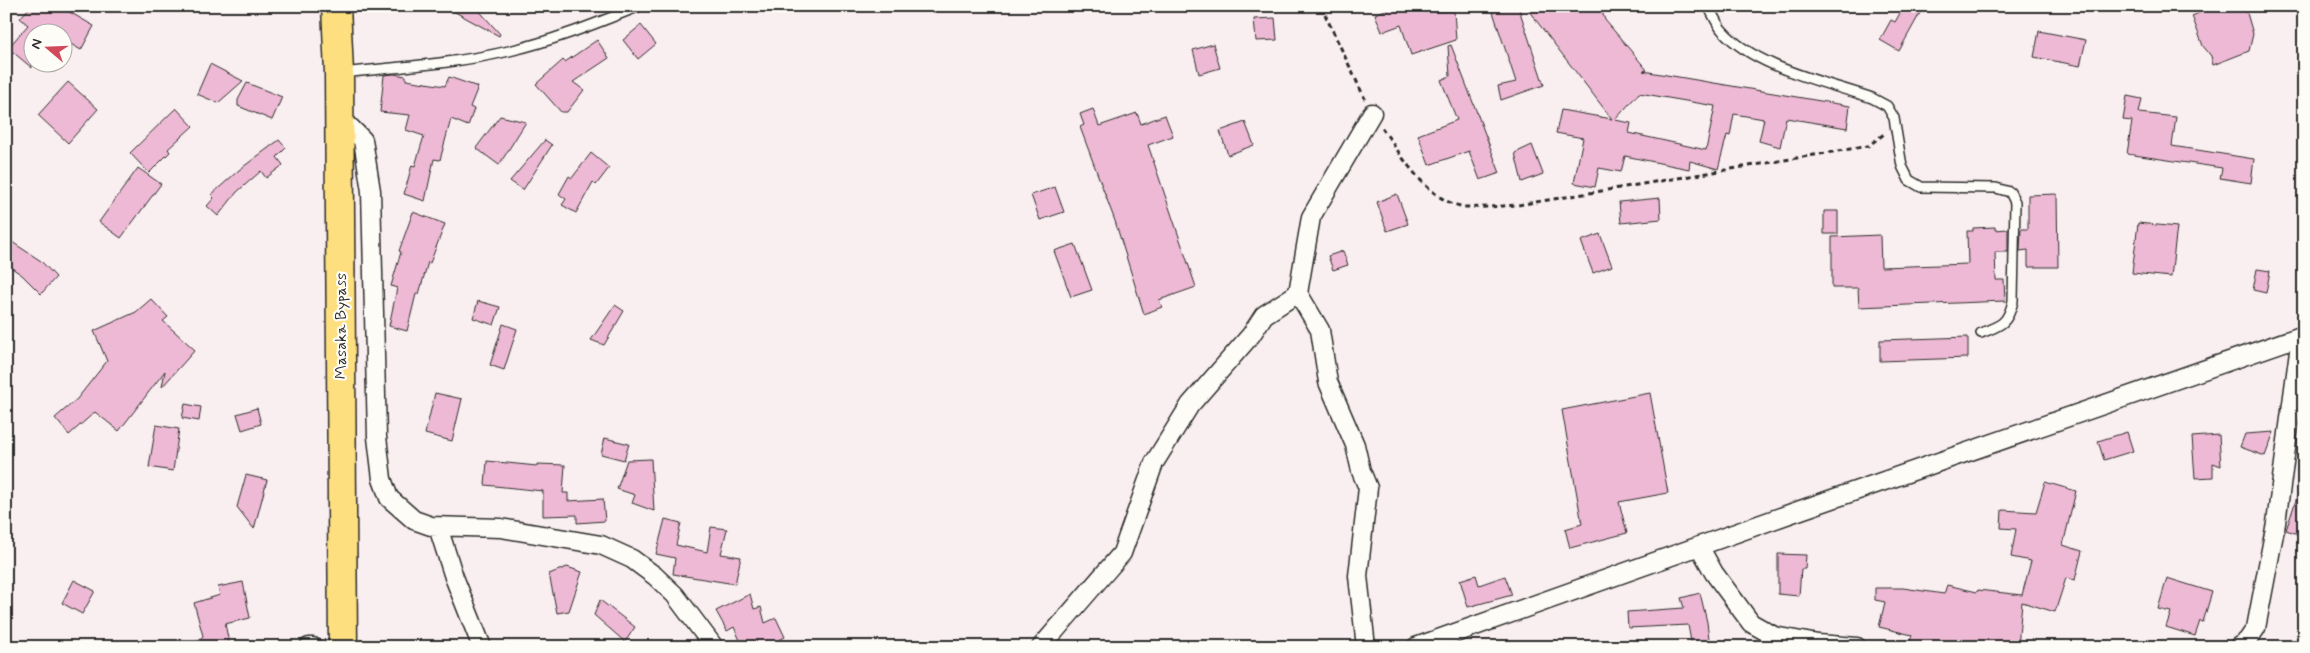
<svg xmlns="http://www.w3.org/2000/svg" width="2310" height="653" viewBox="0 0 2310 653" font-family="Mynerve,sans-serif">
  <rect width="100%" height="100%" fill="#faeff0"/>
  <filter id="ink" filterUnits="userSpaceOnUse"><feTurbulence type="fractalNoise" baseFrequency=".02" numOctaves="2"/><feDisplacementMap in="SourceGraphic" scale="10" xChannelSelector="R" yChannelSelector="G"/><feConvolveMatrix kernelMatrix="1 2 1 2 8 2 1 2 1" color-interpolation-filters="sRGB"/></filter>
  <g filter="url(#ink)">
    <!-- building -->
    <path fill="#eeb9d4" stroke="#2b2b2b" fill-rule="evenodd" d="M31,6H59L94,26L81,50L62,39V32H32V68L8,48L28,25L20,18Z
      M444,6H475L500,34L499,36Z
      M1396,6H1421L1423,12L1454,11L1456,40L1411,55L1401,25L1382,32L1375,14Z
      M1491,6H1518L1544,85L1501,100L1498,86L1516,82Z
      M1525,6H1600L1605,20L1647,70L1643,71L1850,106L1847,128L1786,118L1780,147L1759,141L1764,119L1734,114L1730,136L1727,135L1718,169L1690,161L1689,169L1625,156L1621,172L1599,168L1595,187L1574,183L1583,138L1556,133L1561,110L1612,119ZM1639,93L1715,106L1706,150L1629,133L1631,123L1615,120Z
      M1904,6H1924L1899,51L1880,40L1891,20L1895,22Z
      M2215,6H2245L2253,34L2249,51L2213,65L2211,56L2203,46L2192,16Z
      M1275,18L1277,40L1256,41L1254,19Z
      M641,25L656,44L638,59L623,40Z
      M2039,31L2086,40L2080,66L2034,57Z
      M597,40L609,58L573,82L584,90L567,112H561L536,84L563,60L565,62Z
      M1213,44L1220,68L1199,74L1193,50Z
      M1451,45L1500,173L1480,180L1469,151L1429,165L1418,135L1457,120L1441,80L1450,76L1448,46Z
      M210,64L243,81L218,103L197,94Z
      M394,74L406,76V80L445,86L449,77L478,87L470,107L474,109L468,126L451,119L440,160L434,159L425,201L404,194L412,165L415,166L424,136L406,130L410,115L380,112L384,75Z
      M68,82L98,109L68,143L38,115Z
      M247,83L282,97L272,120L238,106V100Z
      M2127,96L2142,99L2139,113L2176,117L2172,146L2254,159L2251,183L2220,178L2222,168L2127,154L2132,121L2123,120Z
      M176,108L193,126L168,149L170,152L149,173L130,153Z
      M1093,109L1099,126L1137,113L1141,124L1165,115L1173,136L1148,145L1196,287L1159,300L1162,307L1144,314L1115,221L1080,127L1084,125L1080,114Z
      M500,116L526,122L499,165L476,148Z
      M1245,122L1254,145L1228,155L1220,131Z
      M279,140L286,148L277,157L283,165L266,178L261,171L237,192L218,216L207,206L214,198L211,195L239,170Z
      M545,140L552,145L523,190L510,181Z
      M1532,145L1543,174L1522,182L1515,153Z
      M591,153L609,168L596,185L593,182L576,213L562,205L566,199L559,194L569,176L572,178Z
      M138,168L161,184L121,238L99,222Z
      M1055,187L1064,212L1040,220L1031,195Z
      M1397,194L1408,224L1387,231L1377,202Z
      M2057,194L2058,267H2028V250L2020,251L2021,229H2028V195Z
      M1660,198L1661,219L1621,223L1619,202Z
      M1824,211H1838V234H1824Z
      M413,212L445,224L430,263L428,262L419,294H416L407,331L389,326L397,288L391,286L401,252L399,251Z
      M2138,223L2177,227L2171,277L2132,273Z
      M1995,227V230L2008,229V252H1995L1996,280H2004L2005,301L1859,307L1858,288H1832V237L1880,235L1881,267L1968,264L1967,231H1973V228Z
      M1600,234L1612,266L1593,273L1581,241Z
      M6,238L41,261L56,277L41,294L22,275L6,264Z
      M1075,244L1092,290L1071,297L1054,251Z
      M1343,251L1348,265L1333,270L1328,256Z
      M2257,269L2270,271L2266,293L2253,290Z
      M151,299L168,317L163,321L195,350L162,387L165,371L119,431L95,412L69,435L55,418L77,399L107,361L94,331L136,312Z
      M478,301L500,307L494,325L473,318Z
      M615,305L624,311L604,345L591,340Z
      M503,324L517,329L504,370L490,365Z
      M1968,337V358L1880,361V340Z
      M435,393L462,399L452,441L425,434Z
      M1650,393L1668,493L1619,502L1627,533L1570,548L1565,529L1582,524L1562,410Z
      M185,404L201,407L199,421L182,418Z
      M257,408L261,424L242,430L237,414Z
      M156,425L179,429L173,471L149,467Z
      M2127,432L2133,451L2104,460L2098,441Z
      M2274,432L2265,456L2240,447L2245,434Z
      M2219,435L2221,466L2213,463V477L2195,478L2192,437Z
      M605,438L629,444L624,460L601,454Z
      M651,459L654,511L632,503L635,495L617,489L627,460Z
      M487,461L537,466V464L565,465L563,493H568V501L603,499L605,521L577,523V515L543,516V491L485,485Z
      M246,475L267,480L254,529L237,507Z
      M2045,482L2076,491L2063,545L2082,551L2075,580L2066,578L2055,612L2022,602L2018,647H1929L1910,641L1912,635L1879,627L1885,602L1875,600V588H1903L1944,594L1947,585L1977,592L1978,590L2022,595L2031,561L2011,557L2016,529L2001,528L2002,510L2036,512Z
      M2301,485L2304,486V536L2286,530Z
      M665,519L681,523L676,545L707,552L711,527L727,529L721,554L741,557L735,584L673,574L675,558L656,554Z
      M1778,554L1806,555L1805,569H1801L1799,596L1778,594Z
      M567,567L582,572L569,611L557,613L549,574Z
      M1476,575L1479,585L1505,576L1512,595L1468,607L1460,580Z
      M2167,578L2212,592L2203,622L2200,621L2195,636L2166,627L2171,612L2158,609Z
      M74,580L95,591L82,614L62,603Z
      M243,582L250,618L225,624L230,647H191L203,636L194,603L220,595L218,587Z
      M1700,593L1707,622L1710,647H1692L1688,625L1628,628L1627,612L1684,608L1681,598Z
      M750,594L754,609L761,607L765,623L776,618L785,637L766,647H743L734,627L727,631L716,611Z
      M600,600L635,627L625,642L594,615Z"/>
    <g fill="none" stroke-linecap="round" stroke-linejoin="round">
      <defs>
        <path id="service" d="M1708,6C1713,14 1716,23 1722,30C1755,68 1826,82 1872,98L1887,106L1894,118L1902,166L1909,180L1921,187L1996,188L2010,192L2015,202L2013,301C2008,323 2002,325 1981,333
          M342,73C397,67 454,64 509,51C553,41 597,23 640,6"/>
        <path id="minor" d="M340,143L351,128L363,140L371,191L377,437L382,479L389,498L414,520L431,526L501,528L601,545L632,559L655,576L675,595L714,647
          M1298,293L1320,330L1328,382L1355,445L1361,471L1368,488L1358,576L1366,647
          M438,527L454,577L482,647
          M1699,546L1714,573L1751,623L1774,636L1818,644L1857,647
          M309,647H313
          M1041,647L1122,553L1154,463L1190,405L1251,335L1264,315L1298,293L1311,217L1372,113
          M1416,647L1792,513L2304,335
          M2238,647L2247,641L2256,628L2276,523L2301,336"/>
        <path id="trunk" d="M336,6L339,73L343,647"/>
      </defs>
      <!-- service casing -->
      <use href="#service" stroke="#2b2b2b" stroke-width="12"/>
      <!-- minor casing -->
      <use href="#minor" stroke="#2b2b2b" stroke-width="21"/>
      <!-- trunk casing -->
      <use href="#trunk" stroke="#2b2b2b" stroke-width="31"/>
      <!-- path -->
      <path stroke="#2b2b2b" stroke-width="3" stroke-dasharray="5 4" stroke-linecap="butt" d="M1321,6L1365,99
        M1382,128C1402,156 1429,204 1467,207C1483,208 1501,206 1518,205L1868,146L1884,134"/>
      <!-- service -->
      <use href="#service" stroke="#fdfcf7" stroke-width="9"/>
      <!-- minor -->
      <use href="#minor" stroke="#fdfcf7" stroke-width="18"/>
      <!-- trunk -->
      <use href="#trunk" stroke="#fddf80" stroke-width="28"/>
    </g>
  </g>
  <g text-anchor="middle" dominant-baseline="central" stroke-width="4.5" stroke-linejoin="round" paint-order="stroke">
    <!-- street labels -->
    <g font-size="16" fill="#2b2b2b" stroke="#fdfcf7">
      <text transform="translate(341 326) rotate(-90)">Masaka Bypass</text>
    </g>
  </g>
  <!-- margin -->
  <rect width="2310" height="653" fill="none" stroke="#fdfcf7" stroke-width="25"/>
  <rect x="12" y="12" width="2285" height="628" fill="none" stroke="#2b2b2b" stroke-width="2" filter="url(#ink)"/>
  <!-- north arrow -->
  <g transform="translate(48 48) rotate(289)"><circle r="24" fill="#fdfcf7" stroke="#a9a8a5"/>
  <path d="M0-4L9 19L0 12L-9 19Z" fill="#d1495b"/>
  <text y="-8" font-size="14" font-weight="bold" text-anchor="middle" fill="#2b2b2b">N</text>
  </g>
</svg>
